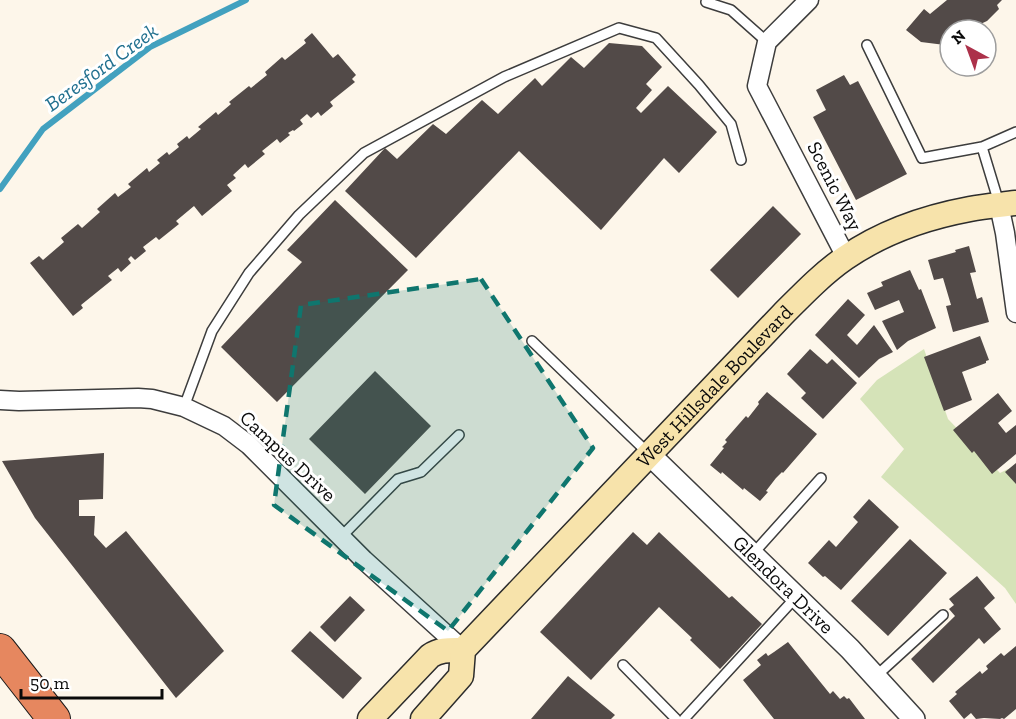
<svg xmlns="http://www.w3.org/2000/svg" width="1016" height="719" viewBox="0 0 1016 719" font-family="'Zilla Slab',serif">
  <rect width="100%" height="100%" fill="#fdf6ea"/>
  <!-- green -->
  <path fill="#d5e3b8" d="M924,349L948,419L1000,473L1008,469L1016,477V604L1005,588L881,477L904,449L860,399L877,380Z"/>
  <g fill="none" stroke-linecap="round" stroke-linejoin="round">
    <!-- stream -->
    <path stroke="#42a1bf" stroke-width="6" d="M0,189L43,129L150,47L246,0"/>
  </g>
  <!-- building -->
  <path fill="#524a48" d="M947,0H1002L997,5L999,9L987,21L974,27L971,25L964,30H950V42L946,41L945,45L921,42L906,30L924,9L930,14Z
    M312,33L333,58L338,54L356,75L352,79L355,82L330,102L333,106L321,116L318,112L311,118L307,114L300,120L303,124L294,131L293,130L288,133L290,135L280,143L277,139L262,151L265,154L248,168L245,164L233,175L236,178L227,185L232,191L202,216L194,206L176,221L179,224L159,240L156,237L143,247L146,251L135,260L131,256L128,259L131,263L121,272L118,268L108,276L112,280L81,305L83,308L73,316L30,263L39,256L43,260L64,242L61,238L78,224L82,228L100,212L97,209L115,193L118,197L131,187L128,184L147,168L149,172L160,163L157,160L167,152L169,155L179,147L177,144L187,136L189,139L201,129L198,127L216,112L218,115L231,104L229,102L249,86L251,88L267,75L265,72L282,57L285,60L306,43L304,40Z
    M609,43L642,46L662,67L646,84L652,90L636,108L641,113L668,86L717,132L679,173L664,158L601,230L519,151L416,258L345,191L385,148L397,159L433,124L446,134L482,100L498,114L535,78L542,86L571,57L584,68Z
    M844,75L850,85L858,81L907,174L856,200L813,117L826,110L816,90Z
    M335,200L408,270L277,402L221,347L302,262L287,250Z
    M773,206L801,234L738,298L710,270Z
    M969,246L976,272L970,273L977,299L982,297L989,322L953,332L946,306L951,305L943,278L934,280L928,260L956,252L955,250Z
    M910,270L919,290L921,289L936,328L908,341L897,350L882,321L904,312L899,300L875,310L867,293L883,286L881,282Z
    M848,299L865,315L847,335L857,345L874,325L893,352L879,359L859,378L815,335Z
    M980,336L989,360L986,361V363L962,372L972,400L944,411L924,357Z
    M810,349L827,364L832,359L857,383L823,419L801,398L806,393L787,374Z
    M375,371L431,426L365,494L309,439Z
    M767,392L817,434L783,473L782,472L776,478L766,491L768,492L760,501L744,488L743,490L722,472L721,474L710,465L724,448L722,447L727,442L725,440L746,416L748,418L759,404L758,402Z
    M998,393L1012,411L998,423L1006,433L1016,425V454L992,474L974,451L972,453L953,430Z
    M104,453L103,499L79,500V516H95L94,535L106,548L126,531L224,651L176,698L35,518L2,461Z
    M1016,463V484L1005,472Z
    M869,499L899,527L841,590L825,576L823,577L808,563L829,540L836,547L858,522L853,517Z
    M633,532L647,545L659,532L729,598L732,596L762,624L720,669L690,640L692,638L659,607L591,680L540,632Z
    M910,539L947,573L888,636L851,601Z
    M977,576L995,598L984,608L1001,629L984,644L979,638L933,683L911,659L955,616L949,609L954,605L949,599Z
    M350,596L365,610L335,642L320,627Z
    M310,631L362,678L343,699L291,651Z
    M788,642L830,694L833,691L840,699L844,696L847,699L849,698L865,719H774L743,680L761,665L757,660L766,653L768,656L774,652Z
    M1016,646V709L1004,719L1002,718L1000,719L984,718L976,719L971,713L964,719L949,701L957,694L955,692L980,671L982,674L988,669L986,666L1001,653L1004,656Z
    M568,676L615,715L611,719H531Z"/>
  <g fill="none" stroke-linecap="round" stroke-linejoin="round">
    <defs>
      <path id="service" d="M706,2L731,10L767,42
        M867,45L922,158L982,147
        M999,203L982,147L1016,132
        M532,341L649,454
        M184,407L212,331L249,273L299,215L364,153L504,77L619,28L656,38L699,85L731,124L741,160
        M341,537L398,479L421,472L459,435
        M752,555L821,478
        M623,665L676,719
        M875,677L943,615
        M684,719L796,597"/>
      <path id="minor" d="M809,0L767,42L757,86L846,257
        M999,205L1005,233L1016,313
        M0,400L19,401L138,398L152,399L184,407L224,426L249,445L364,560L463,650"/>
      <g id="tertiary">
        <path id="s1" d="M650,455L850,649L914,719"/>
      </g>
      <g id="secondary">
        <path d="M370,719L430,656C440,649 451,650 463,650"/>
        <path id="s2" d="M423,719L461,676L463,650L783,314C803,294 822,274 845,258C881,233 927,217 970,209C985,206 1001,205 1016,203"/>
      </g>
      <path id="motorway" d="M0,650L54,719"/>
    </defs>
    <!-- service casing -->
    <use href="#service" stroke="#3d3d3d" stroke-width="12"/>
    <!-- minor casing -->
    <use href="#minor" stroke="#3d3d3d" stroke-width="21"/>
    <!-- tertiary casing -->
    <use href="#tertiary" stroke="#3d3d3d" stroke-width="24"/>
    <!-- secondary casing -->
    <use href="#secondary" stroke="#2c2c2c" stroke-width="27"/>
    <!-- motorway casing -->
    <use href="#motorway" stroke="#1b1b1b" stroke-width="34"/>
    <!-- service -->
    <use href="#service" stroke="#fff" stroke-width="9"/>
    <!-- minor -->
    <use href="#minor" stroke="#fff" stroke-width="18"/>
    <!-- tertiary -->
    <use href="#tertiary" stroke="#fff" stroke-width="21"/>
    <!-- secondary -->
    <use href="#secondary" stroke="#f7e3ab" stroke-width="24"/>
    <!-- motorway -->
    <use href="#motorway" stroke="#e6875f" stroke-width="32"/>
  </g>
  <!-- marked area -->
  <path fill="#0f766e" fill-opacity="0.2" stroke="#0f766e" stroke-width="4.5" stroke-dasharray="12 8" stroke-linejoin="round" d="M481,279L593,448L448,631L274,505L301,305Z"/>
  <g text-anchor="middle" dominant-baseline="central" stroke-width="6" stroke-linejoin="round" paint-order="stroke">
    <!-- street labels -->
    <g font-size="20" fill="#0a0a0a" stroke="#fff">
      <text transform="translate(835 186) rotate(63)">Scenic Way</text>
      <text stroke="none"><textPath href="#s2" startOffset="448">West Hillsdale Boulevard</textPath></text>
      <text transform="translate(288 456) rotate(43)">Campus Drive</text>
      <text stroke="none"><textPath href="#s1" startOffset="186">Glendora Drive</textPath></text>
    </g>
    <!-- water labels -->
    <g font-size="21" font-style="italic" fill="#21708f" stroke="#fff">
      <text transform="translate(101 67) rotate(-36)">Beresford Creek</text>
    </g>
  </g>
  <!-- north arrow -->
  <g transform="translate(968 48) rotate(319)"><circle r="28" fill="#ffffff" stroke="#9d9d9d" stroke-width="1.5"/>
  <path d="M0-4.5L10 22L0 15L-10 22Z" fill="#ac314a"/>
  <text y="-9" font-size="16" font-weight="bold" text-anchor="middle" fill="#0a0a0a">N</text>
  </g>
  <!-- scale -->
  <path d="M21 689v9h141v-9" fill="none" stroke="#0a0a0a" stroke-width="3"/>
  <text x="30" y="689" font-size="18" fill="#0a0a0a" stroke="#ffffff" stroke-width="4.5" paint-order="stroke">50 m</text>
</svg>
